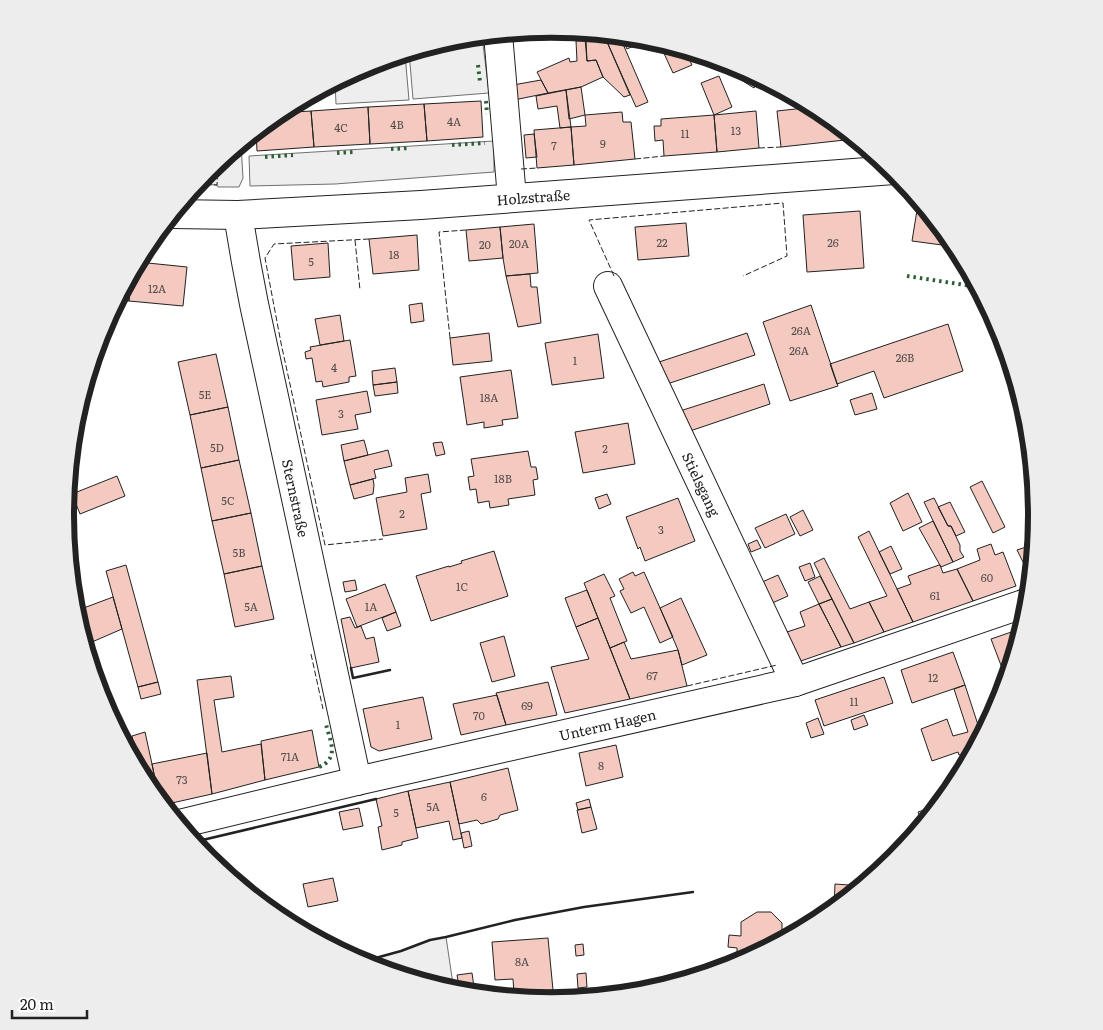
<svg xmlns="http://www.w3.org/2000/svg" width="1103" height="1030" viewBox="0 0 1103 1030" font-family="Literata,serif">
  <rect width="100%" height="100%" fill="#fff"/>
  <!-- green -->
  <path fill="#eee" stroke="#6f6f6f" d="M482,36L489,93L413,99L409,52L457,38Z
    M405,54L409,100L336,104L335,82L366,66Z
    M494,141V172L335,184L250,186L249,156Z
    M241,144L243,178L239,187H218L217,185L197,184L208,171Z
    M446,937L454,991L361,962L401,951L430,940Z"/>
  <!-- building -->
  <path fill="#f3c9c0" stroke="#222" d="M607,34L649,39L627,49L624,43L623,44L648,102L636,107L604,35Z
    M604,35L630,95L624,97L603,77L596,60L587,61L585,38Z
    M586,40L587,61L596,60L603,77L581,87L548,93L537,72L569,58L570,62L577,61L576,41Z
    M671,45L685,50L692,65L673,73L662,49Z
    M728,63L738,66L759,77L754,88L733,75Z
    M719,76L732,107L714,115L701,83Z
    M541,80L548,93L514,100L513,85Z
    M581,87L585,115L569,119L566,90Z
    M566,90L571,127L560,128L557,106L538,109L536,96Z
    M481,101L483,137L427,141L424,104Z
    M424,104L427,141L370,144L368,107Z
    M368,107L370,144L314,147L311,111Z
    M814,107V109H818L822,111L844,129L845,140L781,147L777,111Z
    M311,111L314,147L257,151L256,131L279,113Z
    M756,111L759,148L717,152L714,115Z
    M622,112L623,122H631L635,159L574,165L571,127L586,126L585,115Z
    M714,115L717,152L664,156L663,140L655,141L654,126H661V119Z
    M571,127L574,165L537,168L534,130Z
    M844,129L857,139L845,140Z
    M534,134L537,157L526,158L524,135Z
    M918,204L923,205L957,247L912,241Z
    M860,211L864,268L807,272L803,215Z
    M686,223L689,256L638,260L635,227Z
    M534,224L538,273L506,276L503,258L500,227Z
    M500,227L503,258L469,261L466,230Z
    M417,235L419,270L373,274L369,239Z
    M328,243L330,277L294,280L291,246Z
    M138,262L187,267L183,306L129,301L131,275Z
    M530,274L531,287H537L541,323L518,327L506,276Z
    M131,275L129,301L118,300Z
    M422,303L424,321L411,323L409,305Z
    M811,305L838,386L790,401L763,322Z
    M340,315L344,341L320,345L315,319Z
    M948,324L963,371L884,398L874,371L837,384L830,364Z
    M489,333L492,361L453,365L450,338Z
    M747,333L755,355L664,385L656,363Z
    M598,334L604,378L552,385L545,343Z
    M350,340L356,376L349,377V382L323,387L322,381L316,382L312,358L306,359L305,352L311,350L310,347Z
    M216,354L228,407L190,415L178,362Z
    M395,368L397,382L373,385L372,371Z
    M511,370L518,418L502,420L503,425L484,428V422L467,425L460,377Z
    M397,382L398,393L375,396L373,385Z
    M764,384L770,404L687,432L680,411Z
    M367,391L371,412L355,415L358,429L322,435L316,400Z
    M872,393L877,409L855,415L850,400Z
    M79,406L83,416L75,420Z
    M228,407L239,460L201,468L190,415Z
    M628,423L635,464L583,473L575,432Z
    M364,440L368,455L344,461L341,445Z
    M442,442L445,454L436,456L433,443Z
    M388,450L392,466L374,470L376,478L350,485L344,461Z
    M528,451L531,467H536L538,479L533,480L535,495L508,499L509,505L490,508L489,501L478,503L476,489L470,490L468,477L474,476L471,459Z
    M239,460L251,513L212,521L201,468Z
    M428,474L431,492L421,494L427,529L383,536L376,498L407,492L405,478Z
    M117,476L125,496L80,514L72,494Z
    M373,479L374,485L373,494L354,499L350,485Z
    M982,481L1005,527L993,533L970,487Z
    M908,493L922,522L903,531L890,503Z
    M607,494L611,504L599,509L595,498Z
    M678,498L695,541L645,561L640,547L638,549L626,517Z
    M934,498L948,526H951L960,545V551L964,557L953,562L924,502Z
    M950,502L965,532L956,536L951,526H948L938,507Z
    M803,510L813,530L800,536L790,517Z
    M251,513L262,566L224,574L212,521Z
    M786,514L795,534L765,548L755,528Z
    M933,521L953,562L941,567L919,528Z
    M869,531L913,622L884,632L869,602L887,596L858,537Z
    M757,540L761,548L751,552L748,544Z
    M991,544L995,555L1003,552L1016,586L973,601L957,569L980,560L977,549Z
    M1035,544L1031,578L1017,550Z
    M891,546L902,569L890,574L879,552Z
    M494,551L508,596L431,621L416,576L449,566V567L462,563L461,561Z
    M824,558L850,609L869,602L884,632L854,643L814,563Z
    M810,563L815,577L805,581L799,567Z
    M126,565L158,682L138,687L106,571Z
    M939,565H940L943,573L957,569L973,601L913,622L897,589L911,584L908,576Z
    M262,566L274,619L235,627L224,574Z
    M633,572L635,576L644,572L673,637L660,643L644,607L631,613L620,591L624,589L619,579Z
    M604,574L615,596L610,598L627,641L610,648L584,583Z
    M778,575L788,596L770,604L760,583Z
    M820,576L832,599L819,604L808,582Z
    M355,580L357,590L345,592L343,582Z
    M385,584L396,612L357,627L346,599Z
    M587,590L598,618L576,627L565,598Z
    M113,597L122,629L92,642L81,609Z
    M681,598L707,655L682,665L678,650L660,608Z
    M832,599L854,643L841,647L819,604Z
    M819,604L841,647L798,662L784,633L805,626L800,612Z
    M396,612L401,626L387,631L382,618Z
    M350,617L355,628L361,626L366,639L374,637L379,662L351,668L341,619Z
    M598,618L630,699L565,713L551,667L589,659L576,627Z
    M1023,628L1007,681L991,639Z
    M504,636L515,676L492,682L480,643Z
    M624,642L631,659L678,650L687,686L630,699L610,648Z
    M953,652L965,685L912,703L901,670Z
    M231,676L234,697L214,700L222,752L261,744L265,780L212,794L197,680Z
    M884,677L893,703L824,726L815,700Z
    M158,682L161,694L141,699L138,687Z
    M548,682L557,715L506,725L496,693Z
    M965,685L982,737L976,748L959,755L958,752L932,761L921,729L947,719L953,736L968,732L954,689Z
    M497,695L506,725L461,735L453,704Z
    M423,697L432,739L379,751L371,747L363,709Z
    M864,715L868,725L854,730L851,720Z
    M818,718L824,734L811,738L806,723Z
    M312,730L319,767L265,780L261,741Z
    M145,732L152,764L159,799L147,785L138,769L132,736Z
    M616,745L623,777L586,786L579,753Z
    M207,753L212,794L163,805L159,799L152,764Z
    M508,768L518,810L500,815L498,819L481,824L477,820L459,824L450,782Z
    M450,782L462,838L453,840L449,821L416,828L408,791Z
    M408,791L418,838L402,842V845L382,850L378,827L382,826L376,799Z
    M589,799L591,807L578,810L576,803Z
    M941,804L911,840L907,829L923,823L918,812Z
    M591,807L597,829L582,833L577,810Z
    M359,808L363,826L343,830L339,812Z
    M469,831L472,846L464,848L461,833Z
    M333,878L338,901L308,907L303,884Z
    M835,884L863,886L834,909Z
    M757,912H771L782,923V941L737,964V948L728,947L729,935L741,936V922Z
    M548,938L553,990L514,993L513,979L495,980L492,942Z
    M583,944L584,955L576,956L575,945Z
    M472,973L475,994L460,992L457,975Z
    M586,973L587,987L578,988L577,974Z"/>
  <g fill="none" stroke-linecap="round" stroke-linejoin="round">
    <defs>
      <g id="minor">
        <path d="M498,34L512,198"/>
        <path id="s1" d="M172,214L238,215L421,205L894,170"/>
        <path id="s2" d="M238,215L246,262L254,304L357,781"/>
        <path id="s3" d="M608,286L795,682"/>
        <path id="s4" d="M179,824L357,781L795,682L1029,602"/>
      </g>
    </defs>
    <!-- minor casing -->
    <use href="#minor" stroke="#222" stroke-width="30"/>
    <!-- minor -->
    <use href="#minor" stroke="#fff" stroke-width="28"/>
    <!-- hedge -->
    <path stroke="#2f5e38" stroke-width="4" stroke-dasharray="2.5 4" stroke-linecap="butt" d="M478,65L480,82
      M486,101L487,114
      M452,145L485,143
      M391,149L410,148
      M337,153L354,152
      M265,157L293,155
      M919,201L920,202
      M907,276L978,287
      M319,767C340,758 330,741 326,724"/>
    <!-- fence -->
    <path stroke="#222" stroke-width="1" stroke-dasharray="6 2.5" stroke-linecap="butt" d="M759,148L781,147
      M635,159L664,156
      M521,169L537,168
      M197,184L217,185L218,163
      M369,239L274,244L265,258L281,343L325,545L383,539
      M355,240L360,290
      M614,276L589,220L783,203L787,256L743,276
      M450,338L439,232L466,230
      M311,654L323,709
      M687,686L777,665"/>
    <!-- wall -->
    <path stroke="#222" stroke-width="2.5" d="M351,668L353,678L390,670
      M194,842L376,799
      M361,962L401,951L430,940L446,937L515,920L584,907L693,892"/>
  </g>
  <g text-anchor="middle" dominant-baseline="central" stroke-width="4" stroke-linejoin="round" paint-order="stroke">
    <!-- number labels -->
    <g font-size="11" fill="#564c4a">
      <text x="454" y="121">4A</text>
      <text x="397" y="124">4B</text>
      <text x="341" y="127">4C</text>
      <text x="736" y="130">13</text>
      <text x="685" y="133">11</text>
      <text x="603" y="143">9</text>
      <text x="554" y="145">7</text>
      <text x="662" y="242">22</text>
      <text x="833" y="242">26</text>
      <text x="519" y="243">20A</text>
      <text x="485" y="244">20</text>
      <text x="394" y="254">18</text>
      <text x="311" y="261">5</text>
      <text x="157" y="288">12A</text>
      <text x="801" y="330">26A</text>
      <text x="799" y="350">26A</text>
      <text x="905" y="357">26B</text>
      <text x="575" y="360">1</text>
      <text x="334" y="367">4</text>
      <text x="205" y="394">5E</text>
      <text x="489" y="397">18A</text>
      <text x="341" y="413">3</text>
      <text x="217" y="447">5D</text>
      <text x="605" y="448">2</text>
      <text x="503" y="478">18B</text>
      <text x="228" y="500">5C</text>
      <text x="402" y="513">2</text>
      <text x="661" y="529">3</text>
      <text x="239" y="552">5B</text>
      <text x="987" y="577">60</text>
      <text x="462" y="586">1C</text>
      <text x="935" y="595">61</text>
      <text x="251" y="606">5A</text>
      <text x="371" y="606">1A</text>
      <text x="652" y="675">67</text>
      <text x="933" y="677">12</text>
      <text x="854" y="701">11</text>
      <text x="527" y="705">69</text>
      <text x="479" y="715">70</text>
      <text x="398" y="724">1</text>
      <text x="290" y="756">71A</text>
      <text x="601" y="765">8</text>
      <text x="182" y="779">73</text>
      <text x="484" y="796">6</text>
      <text x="433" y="806">5A</text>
      <text x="396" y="812">5</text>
      <text x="522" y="961">8A</text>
    </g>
    <!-- street labels -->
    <g font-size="14" fill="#222" stroke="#fff">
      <text stroke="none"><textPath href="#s1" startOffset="362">Holzstraße</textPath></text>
      <text stroke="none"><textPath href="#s3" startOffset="219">Stielsgang</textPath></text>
      <text stroke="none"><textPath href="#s2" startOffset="289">Sternstraße</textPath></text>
      <text stroke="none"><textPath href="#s4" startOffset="440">Unterm Hagen</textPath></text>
    </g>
  </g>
  <!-- crop -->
  <path d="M0 0H1103V1030H0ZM74 515a477 477 0 1 1 954 0a477 477 0 1 1-954 0Z" fill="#ededed" fill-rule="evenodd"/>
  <path fill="none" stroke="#222" stroke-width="6" d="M74 515a477 477 0 1 1 954 0a477 477 0 1 1-954 0Z"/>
  <!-- scale -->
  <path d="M12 1010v8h75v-8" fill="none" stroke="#222222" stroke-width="2.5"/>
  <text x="20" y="1010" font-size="15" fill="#222222" stroke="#ffffff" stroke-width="4" paint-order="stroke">20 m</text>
</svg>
